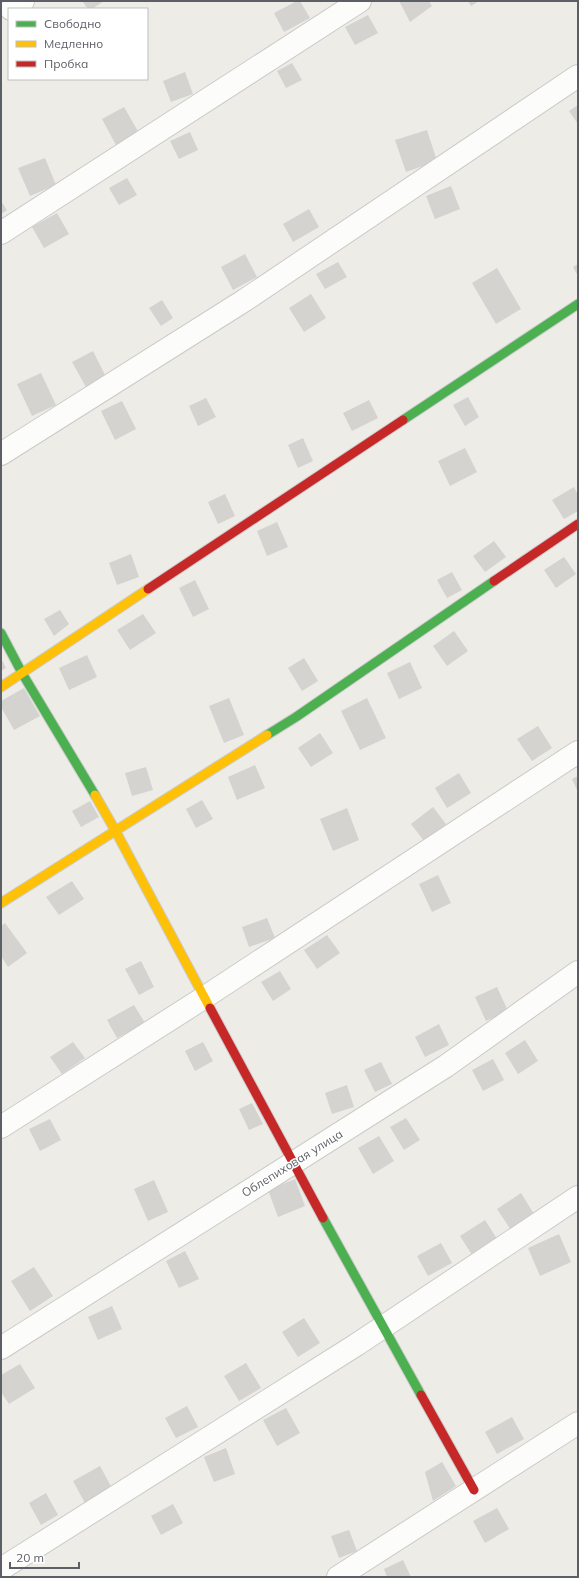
<svg xmlns="http://www.w3.org/2000/svg" width="579" height="1578" viewBox="0 0 579 1578" font-family="Mulish,sans-serif">
  <rect width="100%" height="100%" fill="#edece7"/>
  <!-- building -->
  <path fill="#d4d3d0" d="M82,1H104L92,9H88Z
    M297,1H300L310,18L284,32L274,13Z
    M399,1H429L432,6L410,22Z
    M468,1H479L471,6Z
    M368,15L378,33L355,45L345,27Z
    M292,63L302,80L286,88L277,71Z
    M185,72L193,94L171,102L163,81Z
    M578,105V124L569,111Z
    M124,107L139,133L116,145L102,119Z
    M427,130L437,161L406,172L395,140Z
    M190,132L198,150L179,159L170,141Z
    M45,158L56,185L30,196L18,168Z
    M127,178L137,195L119,205L109,188Z
    M451,186L460,209L435,219L426,196Z
    M1,201L7,210L1,214Z
    M309,209L319,227L293,242L283,224Z
    M57,213L69,234L44,248L32,227Z
    M245,254L257,277L233,290L221,267Z
    M338,262L347,277L325,289L316,274Z
    M578,264V276L573,267Z
    M497,268L521,309L496,324L472,283Z
    M311,294L326,318L304,332L289,308Z
    M162,300L173,318L161,326L149,308Z
    M93,351L106,377L86,387L72,362Z
    M41,373L56,405L32,416L17,384Z
    M468,397L479,417L465,426L453,405Z
    M206,398L216,417L198,426L189,406Z
    M369,400L378,418L352,431L343,413Z
    M122,401L136,429L115,440L101,411Z
    M303,438L313,461L298,468L288,445Z
    M465,448L477,472L450,486L438,461Z
    M574,487L578,495V511L564,519L552,500Z
    M225,494L235,516L218,524L208,502Z
    M277,522L288,547L267,556L257,531Z
    M494,541L506,557L485,572L473,556Z
    M131,554L139,577L117,585L109,563Z
    M564,557L576,574L556,588L544,570Z
    M452,572L462,590L447,598L437,580Z
    M195,580L209,609L193,617L179,588Z
    M60,610L69,624L54,636L44,619Z
    M143,614L156,633L130,650L117,630Z
    M454,631L468,651L447,666L433,646Z
    M87,655L97,677L69,690L59,668Z
    M1,658L6,668L1,671Z
    M304,658L318,681L302,691L288,668Z
    M410,662L422,688L399,699L387,673Z
    M24,688L40,716L14,730L1,707V701Z
    M229,698L244,735L224,743L209,706Z
    M367,698L386,738L360,750L341,711Z
    M538,726L552,748L532,761L517,739Z
    M320,733L333,753L311,767L298,748Z
    M255,765L265,788L237,800L228,777Z
    M146,767L153,790L132,796L125,773Z
    M459,773L471,793L447,808L435,788Z
    M578,776V792L572,779Z
    M202,800L213,819L196,828L186,809Z
    M90,801L99,817L81,827L72,811Z
    M433,807L446,824L424,841L411,824Z
    M347,808L359,840L333,851L320,819Z
    M438,875L451,903L432,912L419,884Z
    M72,881L84,899L59,915L46,897Z
    M267,918L275,938L249,947L242,927Z
    M5,923L27,953L8,967L1,956V926Z
    M327,935L340,953L317,969L304,950Z
    M141,961L154,987L139,995L125,969Z
    M280,971L291,989L273,1001L261,982Z
    M497,987L508,1011L486,1021L475,997Z
    M134,1005L145,1023L117,1038L107,1020Z
    M439,1024L449,1045L425,1057L415,1037Z
    M525,1040L538,1061L518,1074L505,1053Z
    M73,1042L85,1058L62,1074L50,1057Z
    M203,1042L213,1061L195,1071L185,1051Z
    M493,1059L504,1080L483,1091L472,1070Z
    M381,1062L392,1084L375,1092L364,1070Z
    M347,1085L354,1107L332,1114L325,1093Z
    M252,1103L263,1124L249,1130L239,1109Z
    M406,1118L420,1140L404,1150L390,1127Z
    M50,1119L61,1140L40,1151L29,1129Z
    M379,1136L394,1161L373,1174L358,1148Z
    M295,1179L305,1206L278,1217L268,1190Z
    M154,1180L168,1212L148,1221L134,1189Z
    M521,1193L534,1214L511,1230L497,1209Z
    M485,1220L499,1242L474,1258L460,1236Z
    M559,1234L571,1262L540,1276L528,1248Z
    M441,1243L452,1263L428,1276L417,1256Z
    M185,1251L199,1279L179,1288L166,1261Z
    M34,1267L53,1296L30,1311L11,1281Z
    M112,1306L122,1329L98,1340L88,1317Z
    M304,1318L320,1343L298,1357L282,1332Z
    M246,1363L261,1388L239,1401L224,1376Z
    M20,1364L35,1388L9,1404L1,1392V1375Z
    M187,1406L198,1427L176,1438L165,1418Z
    M286,1408L300,1433L277,1446L263,1420Z
    M512,1417L524,1439L497,1454L485,1432Z
    M226,1448L235,1474L214,1482L204,1457Z
    M442,1462L456,1486L433,1501L425,1472Z
    M100,1466L113,1490L86,1505L73,1481Z
    M46,1493L58,1515L41,1525L29,1503Z
    M173,1504L183,1523L161,1535L151,1516Z
    M497,1508L509,1529L485,1543L473,1521Z
    M349,1530L357,1551L339,1558L331,1536Z
    M403,1560L411,1577H387L384,1569Z"/>
  <g fill="none" stroke-linecap="round" stroke-linejoin="round">
    <defs>
      <path id="street" d="M11,9L23,1
        M1,233L360,1
        M1,454L245,300L578,76
        M1,1127L205,997L578,752
        M1,1348L446,1066L578,972
        M1,1569L356,1345L578,1197
        M338,1577L578,1423"/>
      <path id="fast" d="M403,420L578,304
        M1,633L22,673L95,795
        M267,735L296,717L494,581
        M323,1218L421,1395"/>
      <path id="slow" d="M1,687L148,589
        M95,795L115,830L210,1008
        M1,903L267,735"/>
      <path id="jam" d="M494,581L578,524
        M148,589L403,420
        M210,1008L323,1218
        M421,1395L474,1490"/>
    </defs>
    <!-- street casing -->
    <use href="#street" stroke="#cacac9" stroke-width="24"/>
    <!-- fast casing -->
    <use href="#fast" stroke="#cbcbcc" stroke-width="11"/>
    <!-- slow casing -->
    <use href="#slow" stroke="#cbcbcc" stroke-width="11"/>
    <!-- jam casing -->
    <use href="#jam" stroke="#cbcbcc" stroke-width="11"/>
    <!-- street -->
    <use href="#street" stroke="#fcfcfb" stroke-width="22"/>
    <!-- fast -->
    <use href="#fast" stroke="#4caf50" stroke-width="9"/>
    <!-- slow -->
    <use href="#slow" stroke="#ffc107" stroke-width="9"/>
    <!-- jam -->
    <use href="#jam" stroke="#c62828" stroke-width="9"/>
  </g>
  <g text-anchor="middle" dominant-baseline="central" stroke-width="3" stroke-linejoin="round" paint-order="stroke">
    <!-- street labels -->
    <g font-size="12" fill="#5c5f66" stroke="#fff">
      <text transform="translate(292 1163) rotate(-32)">Облепиховая улица</text>
    </g>
  </g>
  <!-- border -->
  <rect width="579" height="1578" fill="none" stroke="#5c5f66" stroke-width="4"/>
  <!-- legend -->
  <rect x="8" y="8" width="140" height="72" fill="#ffffff" stroke="#bebfc2"/>
  <rect x="16" y="21" width="20" height="6" fill="#4caf50" stroke="#bebfc2"/>
  <text x="44" y="28" font-size="12" fill="#5c5f66">Свободно</text>
  <rect x="16" y="41" width="20" height="6" fill="#ffc107" stroke="#bebfc2"/>
  <text x="44" y="48" font-size="12" fill="#5c5f66">Медленно</text>
  <rect x="16" y="61" width="20" height="6" fill="#c62828" stroke="#bebfc2"/>
  <text x="44" y="68" font-size="12" fill="#5c5f66">Пробка</text>
  <!-- scale -->
  <path d="M10 1562v6h69v-6" fill="none" stroke="#5c5f66" stroke-width="2"/>
  <text x="16" y="1562" font-size="12" fill="#5c5f66" stroke="#ffffff" stroke-width="3" paint-order="stroke">20 m</text>
</svg>
